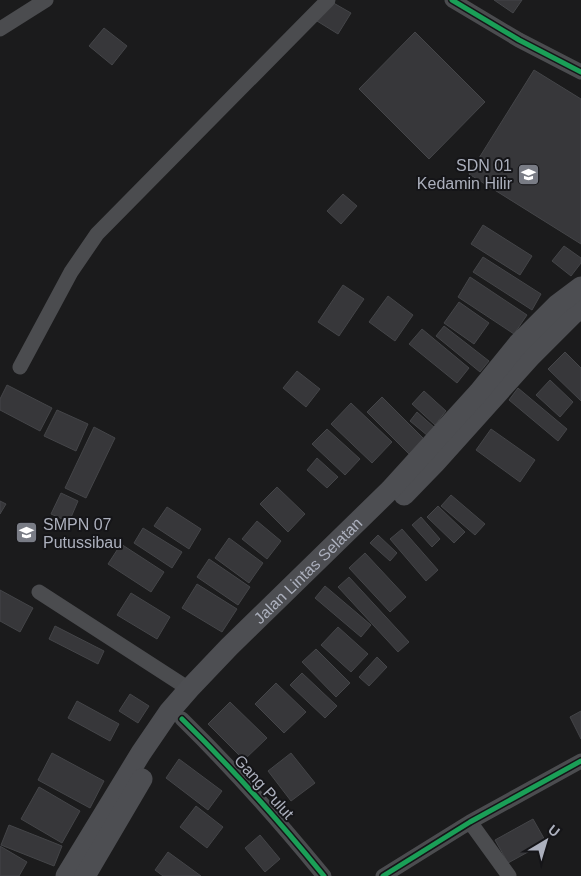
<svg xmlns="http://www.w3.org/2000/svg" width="581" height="876" viewBox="0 0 581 876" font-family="Arial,sans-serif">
  <rect width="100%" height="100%" fill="#1b1b1c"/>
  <!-- building -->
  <path fill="#37373a" stroke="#444548" d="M494,0H522L513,13Z
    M330,1L351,13L338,34L317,21Z
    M104,28L127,46L112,65L89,46Z
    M415,32L485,102L429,159L359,89Z
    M534,70L581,99V244L469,174Z
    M343,194L357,206L341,224L327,211Z
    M483,225L532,256L520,275L471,244Z
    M564,246L581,258V263L571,276L552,261Z
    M483,257L541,294L532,310L473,272Z
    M470,277L527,315L514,334L458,297Z
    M343,285L364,299L339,336L318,322Z
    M388,296L413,315L395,341L369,322Z
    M459,302L489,323L474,344L444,323Z
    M444,326L489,361L480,372L436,336Z
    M422,329L469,368L457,383L409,344Z
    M565,352L581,368V401L548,369Z
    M297,371L320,389L306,407L283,388Z
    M550,380L573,402L560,417L536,395Z
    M7,385L52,408L40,431L0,410V399Z
    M518,388L567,429L558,441L509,400Z
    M424,391L446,411L435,425L412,404Z
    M382,397L424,439L409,454L367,412Z
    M351,403L392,442L372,463L331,424Z
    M57,410L88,424L76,451L44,436Z
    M417,412L435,428L428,436L410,421Z
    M94,427L115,438L86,498L65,488Z
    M327,429L360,459L345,475L312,444Z
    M491,429L535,460L520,482L476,450Z
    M317,458L338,477L327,488L307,470Z
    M277,487L305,514L288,532L260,504Z
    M61,493L78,501L69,522L51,514Z
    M451,495L485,524L475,535L441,506Z
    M0,501L6,504L0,514Z
    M438,506L465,532L454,543L427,517Z
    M167,507L201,529L189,549L154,526Z
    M421,517L440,539L432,547L412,525Z
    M257,521L281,541L267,559L242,539Z
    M143,528L182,552L172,568L134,543Z
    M402,529L438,570L426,581L390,539Z
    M378,535L397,553L390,561L370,543Z
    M229,538L263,563L249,583L215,558Z
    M121,544L164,572L151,592L108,564Z
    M365,553L406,597L390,612L349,568Z
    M209,559L250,587L238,605L197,577Z
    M349,577L409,642L398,652L338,587Z
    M197,584L237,609L222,632L182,608Z
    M325,586L371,625L361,637L315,598Z
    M0,590L33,608L20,632L0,621Z
    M131,593L170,617L157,639L117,615Z
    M55,626L104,651L98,664L49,639Z
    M338,627L368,654L351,672L321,645Z
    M316,649L350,683L336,697L302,662Z
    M377,657L387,667L369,686L359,677Z
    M302,673L337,706L325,718L290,685Z
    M276,683L306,712L284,733L255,704Z
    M130,694L149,706L138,723L119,711Z
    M77,701L119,724L110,741L68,718Z
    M230,702L267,738L244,760L208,724Z
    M581,711V739L570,717Z
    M52,753L104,781L90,808L38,780Z
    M291,753L315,783L291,801L268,771Z
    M179,759L222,791L208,810L166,778Z
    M39,787L80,811L62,843L21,819Z
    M196,806L223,827L207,848L180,827Z
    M533,819L546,842L508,863L495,840Z
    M9,825L62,846L54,866L1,845Z
    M260,835L280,859L265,872L245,848Z
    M0,846L27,862L19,876H0Z
    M168,852L201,876H163L155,870Z"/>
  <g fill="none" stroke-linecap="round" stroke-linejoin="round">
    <!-- minor -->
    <path stroke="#4b4c4f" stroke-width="15" d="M452,0L519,40L581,72
      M0,29L46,0
      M20,367L71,272L97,234L328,0
      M39,592L189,689
      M182,719C232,768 279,821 324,876
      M470,822L509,876
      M383,876L470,822L581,761"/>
    <!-- highway -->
    <g stroke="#4d4e52" stroke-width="21">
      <path d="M404,495L435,463L531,356L572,315L581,308"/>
      <path id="s1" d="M66,876L141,753L169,712L189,689L229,647L390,490L479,392L518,344L557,305L581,287"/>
      <path d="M85,876L142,779"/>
    </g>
    <defs>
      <path id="cycleway" d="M452,0L519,40L581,72
        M182,719C232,768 279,821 324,876
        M383,876L470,822L581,761"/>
    </defs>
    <!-- cycleway casing -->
    <use href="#cycleway" stroke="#151518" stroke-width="8"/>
    <!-- cycleway -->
    <use href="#cycleway" stroke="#1a9f57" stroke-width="5"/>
  </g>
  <!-- icons -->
  <defs>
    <symbol id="school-square" viewBox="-11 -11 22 22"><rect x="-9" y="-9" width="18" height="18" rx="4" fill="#797c85" stroke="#151518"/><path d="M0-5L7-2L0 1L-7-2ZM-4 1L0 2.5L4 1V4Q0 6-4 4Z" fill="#fff"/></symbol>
  </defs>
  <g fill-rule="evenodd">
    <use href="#school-square" x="516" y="162" width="25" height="25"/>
    <use href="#school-square" x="14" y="520" width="25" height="25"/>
  </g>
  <g text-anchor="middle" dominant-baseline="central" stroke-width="4" stroke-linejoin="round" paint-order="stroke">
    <!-- poi labels -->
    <g font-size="16" fill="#acb0bd" stroke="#151518" text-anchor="end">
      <text x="512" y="165">SDN 01<tspan x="512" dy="18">Kedamin Hilir</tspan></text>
      <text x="43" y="524" text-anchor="start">SMPN 07<tspan x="43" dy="18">Putussibau</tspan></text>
    </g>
    <!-- street labels -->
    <g font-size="16" fill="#acb0bd" stroke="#151518">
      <text stroke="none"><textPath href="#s1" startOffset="392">Jalan Lintas Selatan</textPath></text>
      <text transform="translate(264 787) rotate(48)">Gang Pulut</text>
    </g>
  </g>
  <!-- north arrow -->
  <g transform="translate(546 841) rotate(38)" stroke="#151518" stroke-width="4" paint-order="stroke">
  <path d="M0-4L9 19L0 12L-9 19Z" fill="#acb0bd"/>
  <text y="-8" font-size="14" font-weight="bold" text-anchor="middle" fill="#acb0bd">U</text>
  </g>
</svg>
